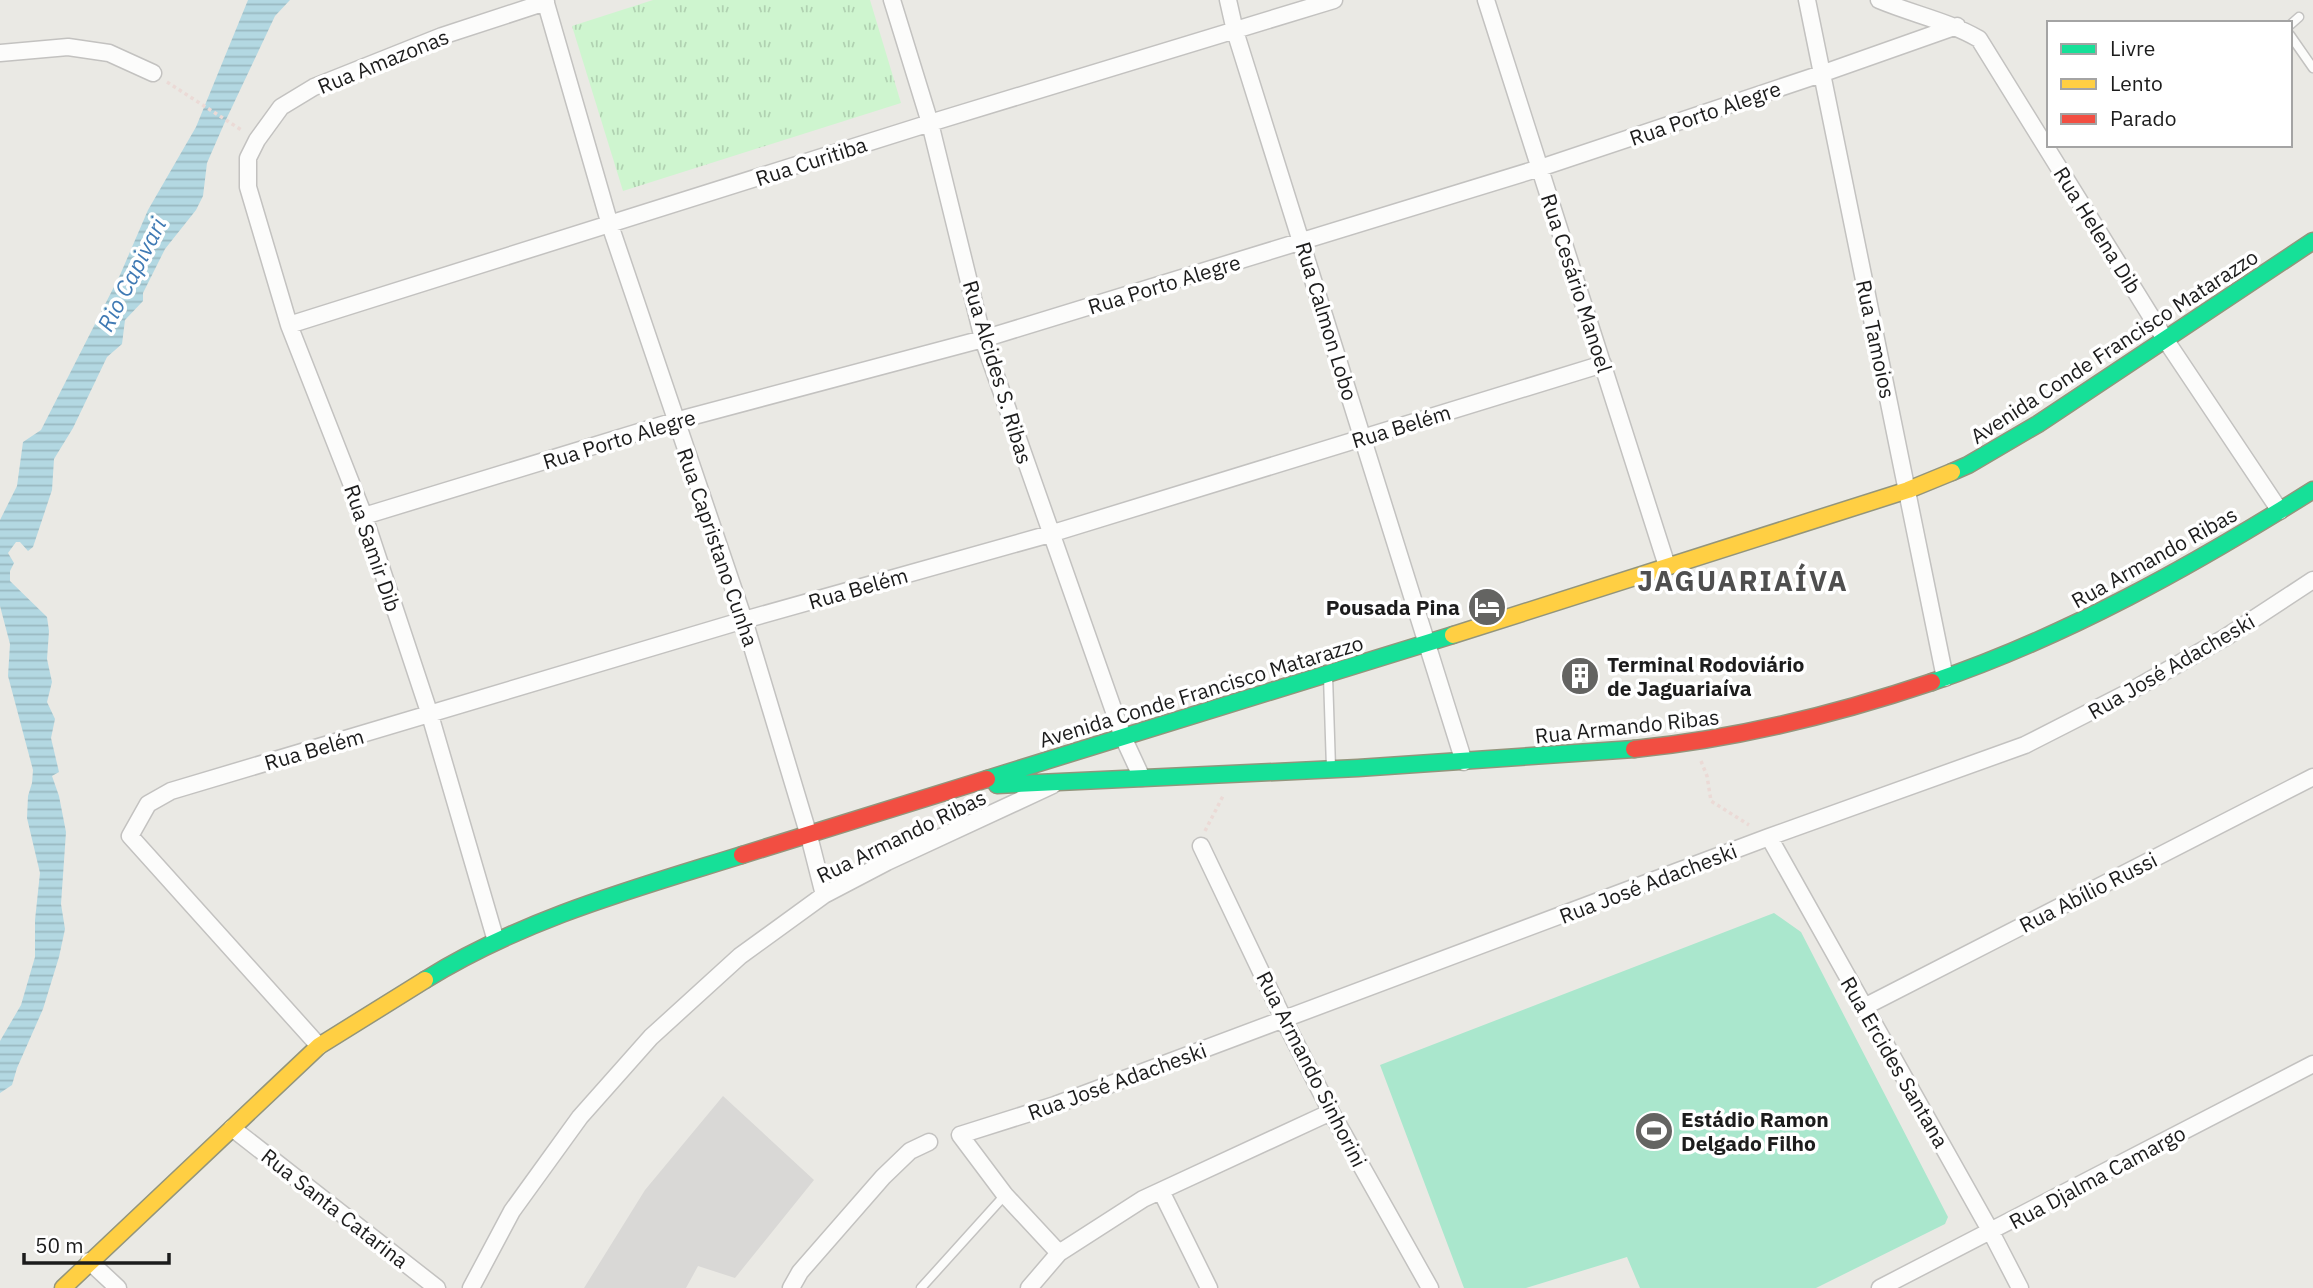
<svg xmlns="http://www.w3.org/2000/svg" width="2313" height="1288" viewBox="0 0 2313 1288" font-family="'IBM Plex Sans',sans-serif">
  <defs>
    <pattern id="park-tufts" width="24" height="20" patternUnits="userSpaceOnUse" patternTransform="scale(1.75)"><rect width="24" height="20" fill="#cef5cf"/><path d="M3 7l-1-3M5 7V3M7 7l1-3M15 17l-1-3M17 17v-4M19 17l1-3" fill="none" stroke="#b0d1b1"/></pattern>
    <pattern id="water-rules" width="6" height="5" patternUnits="userSpaceOnUse" patternTransform="scale(1.75)"><rect width="6" height="5" fill="#b3d8e2"/><path d="M0 2.5h6" fill="none" stroke="#99b9c1"/></pattern>
  </defs>
  <rect width="100%" height="100%" fill="#eae9e4"/>
  <!-- residential -->
  <path fill="#d9d8d6" d="M723,1096L814,1180L735,1278L698,1266L686,1288H584L645,1190Z"/>
  <!-- park -->
  <path fill="url(#park-tufts)" d="M653,0H870L901,103L623,191L572,26Z"/>
  <!-- pitch -->
  <path fill="#aae7cd" d="M1774,913L1801,932L1948,1217L1945,1224L1816,1288H1640L1627,1257L1526,1288H1464L1380,1065Z"/>
  <!-- water -->
  <path fill="url(#water-rules)" d="M248,0H290L275,16L224,124L207,163L203,196L196,210L165,249L143,293V301L125,320L122,344L107,357L73,428L54,459L52,490L33,547L28,551L20,542H16L8,553L14,563L10,571V581L47,617L49,631L47,659L52,682L47,702L55,719L51,738L59,772L52,776L59,796L66,832L61,904L65,929L59,957L43,1009L17,1068L12,1085L0,1093V1041L21,1005L35,957V920L40,873L27,818L28,796L32,783L33,770L8,676L10,644L0,606V520L17,486L23,442L41,430L120,275L148,210L196,127Z"/>
  <g fill="none" stroke-linecap="round" stroke-linejoin="round">
    <defs>
      <path id="lane" d="M2290,25L2299,17
        M2290,35L2313,68
        M1328,676L1331,768
        M921,1288L1005,1195"/>
      <path id="street" d="M545,0L610,225L744,620L809,836L824,895
        M892,0L930,123L983,339L1123,737L1142,778
        M1228,0L1235,31L1464,762
        M1486,0L1667,566
        M1807,0L1945,678
        M1879,0C1912,14 1948,21 1979,39L2165,339L2280,511
        M0,53L68,47L109,53L153,73
        M289,325L930,123L1334,0
        M364,516L675,421L983,339L1540,168L1821,74L1957,26
        M1769,837L1991,1232L2020,1288
        M1201,846L1284,1020L1331,1112L1430,1288
        M496,941L430,715L364,516L289,325L248,187V158L257,140L281,107L314,87L442,36L546,2
        M1864,1007L2313,777
        M319,1046L130,836L148,804L171,791L744,620L1050,534L1603,364
        M232,1128L437,1288
        M1161,1191L1209,1288
        M1059,1253L1005,1195L960,1135L1055,1105L1769,837L2025,745L2127,693L2226,637L2313,580
        M89,1261L118,1288
        M471,1288L512,1211L580,1117L651,1037L740,956L824,895L887,862L1053,785
        M791,1288L800,1272L883,1177L910,1151L929,1142
        M1029,1288L1059,1253L1143,1199L1331,1112
        M1880,1288L2313,1064"/>
      <path id="fast" d="M1952,472L1968,465L2038,424L2313,241
        M1932,682C2067,636 2192,566 2313,490
        M987,779L1453,635
        M997,785L1358,768L1634,749
        M425,980C523,919 633,889 742,855"/>
      <path id="slow" d="M1453,635L1908,490L1952,472
        M63,1288L319,1046L425,980"/>
      <path id="jam" d="M1634,749C1736,739 1834,715 1932,682
        M742,855L987,779"/>
    </defs>
    <!-- lane casing -->
    <use href="#lane" stroke="#c3c2c0" stroke-width="11"/>
    <!-- street casing -->
    <use href="#street" stroke="#c3c2c0" stroke-width="19"/>
    <!-- fast casing -->
    <use href="#fast" stroke="#93957c" stroke-width="19"/>
    <!-- slow casing -->
    <use href="#slow" stroke="#93957c" stroke-width="19"/>
    <!-- jam casing -->
    <use href="#jam" stroke="#93957c" stroke-width="19"/>
    <!-- path -->
    <path stroke="#ebdad6" stroke-width="3.5" stroke-dasharray="3.5 3.5" stroke-linecap="butt" d="M167,82L243,131
      M1701,761L1707,776L1711,801L1749,825
      M1205,831L1224,794"/>
    <!-- lane -->
    <use href="#lane" stroke="#fcfcfb" stroke-width="8"/>
    <!-- street -->
    <use href="#street" stroke="#fcfcfb" stroke-width="16"/>
    <!-- fast -->
    <use href="#fast" stroke="#16e098" stroke-width="16"/>
    <!-- slow -->
    <use href="#slow" stroke="#ffcf43" stroke-width="16"/>
    <!-- jam -->
    <use href="#jam" stroke="#f24e42" stroke-width="16"/>
  </g>
  <!-- icons -->
  <defs>
    <symbol id="hotel-disc" viewBox="-11 -11 22 22"><circle r="9.5" fill="#646462" stroke="#fff"/><path d="M-6-4.5h1.5V1H6V5H4.5V3h-9V5H-6ZM-4 0a1.8 1.8 0 1 1 3.6 0ZM.5 0V-2.5h3Q6-2.5 6 0Z" fill="#fff"/></symbol>
    <symbol id="building-disc" viewBox="-11 -11 22 22"><circle r="9.5" fill="#646462" stroke="#fff"/><path d="M-4-6H4V6H1V3H-1V6H-4ZM-2.5-4.3h1.7v1.8h-1.7ZM.8-4.3h1.7v1.8H.8ZM-2.5-1h1.7V.8h-1.7ZM.8-1h1.7V.8H.8Z" fill="#fff"/></symbol>
    <symbol id="stadium-disc" viewBox="-11 -11 22 22"><circle r="9.5" fill="#646462" stroke="#fff"/><path d="M0-5a6.5 5 0 1 0 0 10a6.5 5 0 1 0 0-10ZM-3.5-1.8h7v3.6h-7Z" fill="#fff"/></symbol>
  </defs>
  <g fill-rule="evenodd">
    <use href="#hotel-disc" x="1465" y="585" width="44" height="44"/>
    <use href="#building-disc" x="1558" y="654" width="44" height="44"/>
    <use href="#stadium-disc" x="1632" y="1109" width="44" height="44"/>
  </g>
  <g text-anchor="middle" dominant-baseline="central" stroke-width="7" stroke-linejoin="round" paint-order="stroke">
    <!-- street labels -->
    <g font-size="21" fill="#1c1c1c" stroke="#fff">
      <text transform="translate(383 61) rotate(-22)">Rua Amazonas</text>
      <text transform="translate(1705 113) rotate(-19)">Rua Porto Alegre</text>
      <text transform="translate(811 161) rotate(-18)">Rua Curitiba</text>
      <text transform="translate(2098 230) rotate(58)">Rua Helena Dib</text>
      <text transform="translate(1577 283) rotate(72)">Rua Cesário Manoel</text>
      <text transform="translate(1164 284) rotate(-17)">Rua Porto Alegre</text>
      <text transform="translate(1327 321) rotate(73)">Rua Calmon Lobo</text>
      <text transform="translate(1876 339) rotate(78)">Rua Tamoios</text>
      <text transform="translate(2114 346) rotate(-33)">Avenida Conde Francisco Matarazzo</text>
      <text transform="translate(998 372) rotate(73)">Rua Alcides S. Ribas</text>
      <text transform="translate(1401 426) rotate(-17)">Rua Belém</text>
      <text transform="translate(619 439) rotate(-17)">Rua Porto Alegre</text>
      <text transform="translate(718 547) rotate(71)">Rua Capristano Cunha</text>
      <text transform="translate(373 548) rotate(71)">Rua Samir Dib</text>
      <text transform="translate(2154 557) rotate(-29)">Rua Armando Ribas</text>
      <text transform="translate(858 588) rotate(-16)">Rua Belém</text>
      <text transform="translate(2171 666) rotate(-30)">Rua José Adacheski</text>
      <text transform="translate(1201 691) rotate(-17)">Avenida Conde Francisco Matarazzo</text>
      <text transform="translate(1627 726) rotate(-6)">Rua Armando Ribas</text>
      <text transform="translate(314 749) rotate(-16)">Rua Belém</text>
      <text transform="translate(901 836) rotate(-26)">Rua Armando Ribas</text>
      <text transform="translate(1648 883) rotate(-21)">Rua José Adacheski</text>
      <text transform="translate(2088 892) rotate(-27)">Rua Abílio Russi</text>
      <text transform="translate(1895 1062) rotate(60)">Rua Ercides Santana</text>
      <text transform="translate(1312 1069) rotate(63)">Rua Armando Sinhorini</text>
      <text transform="translate(1117 1081) rotate(-20)">Rua José Adacheski</text>
      <text transform="translate(2097 1177) rotate(-28)">Rua Djalma Camargo</text>
      <text transform="translate(335 1208) rotate(38)">Rua Santa Catarina</text>
    </g>
    <!-- poi labels -->
    <g font-size="21" font-weight="bold" fill="#1c1c1c" stroke="#fff" text-anchor="start">
      <text x="1460" y="607" text-anchor="end">Pousada Pina</text>
      <text x="1607" y="664">Terminal Rodoviário<tspan x="1607" dy="24">de Jaguariaíva</tspan></text>
      <text x="1681" y="1119">Estádio Ramon<tspan x="1681" dy="24">Delgado Filho</tspan></text>
    </g>
    <!-- water labels -->
    <g font-size="23" font-style="italic" fill="#407ab4" stroke="#fff">
      <text transform="translate(131 274) rotate(-63)">Rio Capivari</text>
    </g>
    <!-- district labels -->
    <g font-size="28" font-weight="bold" letter-spacing="2" fill="#4f4f4f" stroke="#fff">
      <text x="1743" y="580">JAGUARIAÍVA</text>
    </g>
  </g>
  <!-- legend -->
  <rect x="2047" y="21" width="245" height="126" fill="#ffffff" stroke="#a4a4a4" stroke-width="2"/>
  <rect x="2061" y="44" width="35" height="10" fill="#16e098" stroke="#a4a4a4" stroke-width="2"/>
  <text x="2110" y="56" font-size="21" fill="#1c1c1c">Livre</text>
  <rect x="2061" y="79" width="35" height="10" fill="#ffcf43" stroke="#a4a4a4" stroke-width="2"/>
  <text x="2110" y="91" font-size="21" fill="#1c1c1c">Lento</text>
  <rect x="2061" y="114" width="35" height="10" fill="#f24e42" stroke="#a4a4a4" stroke-width="2"/>
  <text x="2110" y="126" font-size="21" fill="#1c1c1c">Parado</text>
  <!-- scale -->
  <path d="M24 1253v10h145v-10" fill="none" stroke="#1c1c1c" stroke-width="3.5"/>
  <text x="35" y="1253" font-size="21" fill="#1c1c1c" stroke="#ffffff" stroke-width="5" paint-order="stroke">50 m</text>
</svg>
